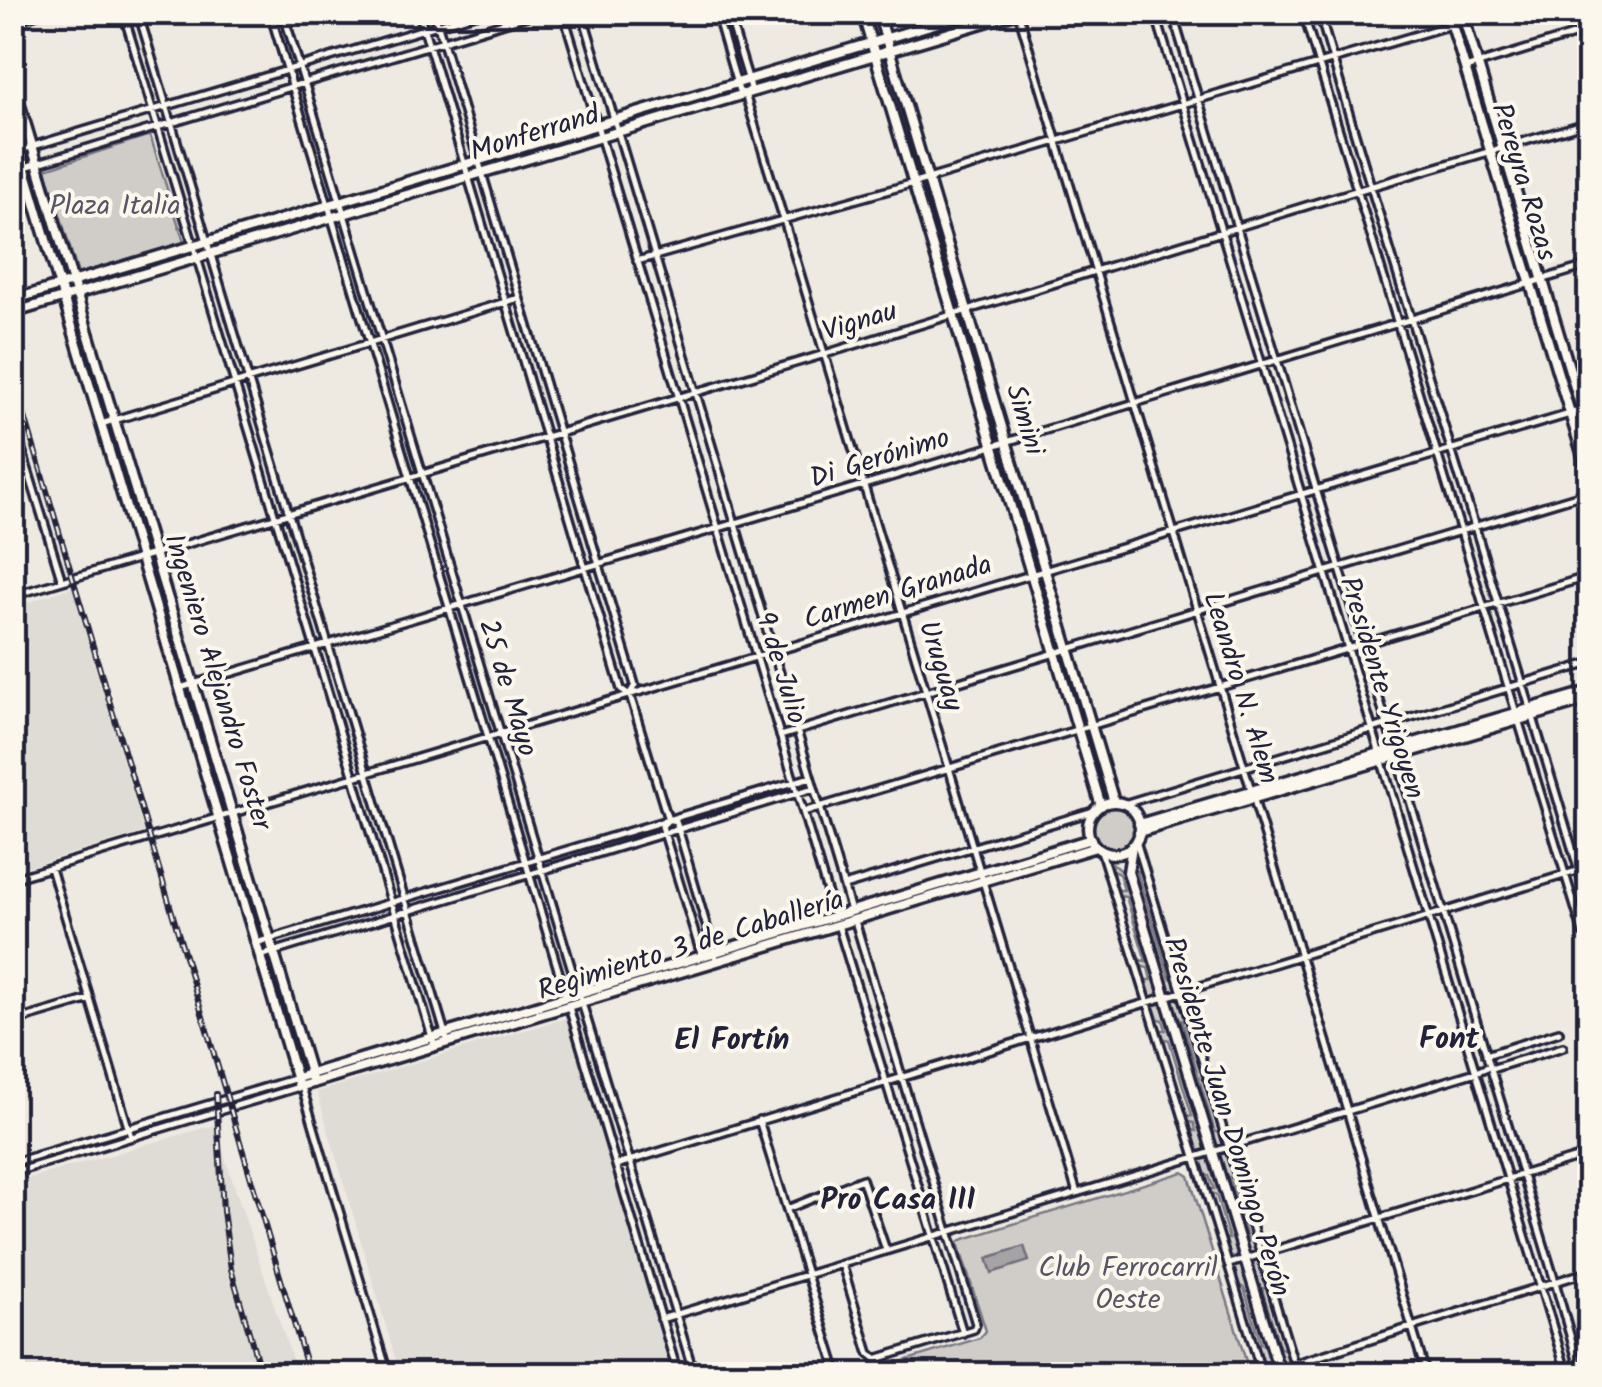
<svg xmlns="http://www.w3.org/2000/svg" width="1602" height="1387" viewBox="0 0 1602 1387" font-family="Kalam,sans-serif">
  <rect width="100%" height="100%" fill="#eeeae2"/>
  <filter id="ink" filterUnits="userSpaceOnUse"><feTurbulence type="fractalNoise" baseFrequency=".01" numOctaves="2"/><feDisplacementMap in="SourceGraphic" scale="20" xChannelSelector="R" yChannelSelector="G"/><feConvolveMatrix kernelMatrix="1 2 1 2 8 2 1 2 1" color-interpolation-filters="sRGB"/></filter>
  <g filter="url(#ink)">
    <!-- built -->
    <path fill="#dfdbd5" d="M72,587L144,832L13,871V608Z
      M566,1018L671,1374H400L317,1092Z
      M214,1125L297,1374H13V1183Z"/>
    <!-- green -->
    <path fill="#d0cdc9" stroke="#797882" stroke-width="2.5" d="M150,135L184,242L78,274L46,169Z
      M1092 828a22 22 0 1 1 44 0a22 22 0 1 1-44 0Z
      M1135,856L1139,858L1143,872L1137,871L1170,978L1175,980L1188,1021L1182,1020L1215,1132L1222,1133L1236,1178L1229,1177L1248,1240L1255,1242L1269,1289L1262,1288L1280,1348L1288,1350L1295,1374H1283L1131,872L1132,858Z
      M1111,862L1125,874L1276,1374H1264L1254,1343L1261,1344L1244,1288L1237,1284L1222,1238L1229,1239L1216,1195L1209,1193L1207,1188L1214,1189L1209,1176L1203,1174L1189,1130L1196,1131L1194,1123L1187,1121L1185,1115L1192,1116L1169,1040L1162,1038L1159,1030H1166L1163,1020L1156,1018L1144,980H1151L1148,968L1139,966L1138,960L1146,961L1126,897L1118,896L1116,890H1124L1119,874L1110,870L1108,865Z
      M1183,1172L1189,1176L1250,1374H847L850,1370L868,1365L873,1374L883,1373L887,1366L980,1338L986,1331L958,1243L961,1240Z"/>
    <!-- water -->
    <path fill="#a6a3a7" stroke="#716f7c" stroke-width="2.5" d="M1024,1246L1029,1261L992,1273L987,1258Z"/>
    <g fill="none" stroke-linecap="round" stroke-linejoin="round">
      <defs>
        <path id="street" d="M123,12L435,1047
          M138,12L448,1043
          M270,12L566,996
          M283,12L694,1374
          M419,12L621,689L630,695L668,820L662,826L702,957
          M434,12L635,685L631,692
          M563,12L834,915
          M582,12L851,911
          M716,12L739,91L745,94L784,220L1077,1193
          M728,12L751,88L747,92
          M1018,12L1426,1374
          M1155,12L1379,751
          M1172,12L1553,1275L1581,1374
          M1303,12L1583,933
          M1319,12C1406,312 1503,609 1590,909
          M12,22L43,12
          M1465,68L1590,30
          M20,150L481,12
          M25,167L540,12
          M637,261L928,179L1464,21
          M12,418L62,581
          M101,424L519,298
          M12,596L825,354L1332,198L1590,122
          M180,688L897,475L1590,265
          M780,736L1590,492
          M1382,762L1567,1374
          M1124,804L1590,663
          M803,812L1590,576
          M671,820L676,821L717,962
          M1136,841L1297,1374
          M1101,851L1262,1374L1590,1271
          M51,868L131,1137
          M12,879L1590,408
          M844,886L1094,811
          M838,925L963,1333
          M256,943L811,777
          M260,956L814,788
          M569,1007L678,1374
          M12,1022L90,999
          M1486,1055L1559,1032
          M1491,1069L1563,1047
          M302,1087L388,1374
          M759,1120L838,1374
          M12,1163L297,1078
          M616,1165L1590,867
          M12,1173L299,1087
          M787,1209L862,1179L886,1250
          M842,1264L869,1353L876,1359L974,1329L976,1324L855,921
          M1229,1264L1590,1154
          M661,1319L1476,1072L1490,1066
          M805,1374L835,1366"/>
        <path id="secondary" d="M862,12L1101,806
          M878,12L1114,802
          M1448,12L1590,479
          M1462,12L1590,437
          M12,79L313,1083
          M12,126L299,1087L1096,847
          M12,300L974,12
          M12,313L1019,12
          M1088 828a26 26 0 1 1 52 0a26 26 0 1 1-52 0Z
          M1139,824L1590,691
          M1139,832L1590,699
          M1132,846L1128,872L1280,1374
          M297,1078L1091,839"/>
      </defs>
      <!-- street casing -->
      <use href="#street" stroke="#22223b" stroke-width="12"/>
      <!-- secondary casing -->
      <use href="#secondary" stroke="#22223b" stroke-width="15"/>
      <!-- street -->
      <use href="#street" stroke="#fbf7ec" stroke-width="5"/>
      <!-- secondary -->
      <use href="#secondary" stroke="#fbf7ec" stroke-width="8"/>
      <defs>
        <path id="rail" d="M12,373L309,1374
          M216,1094L223,1211L231,1269L261,1374"/>
      </defs>
      <!-- rail casing -->
      <use href="#rail" stroke="#22223b" stroke-width="6"/>
      <!-- rail -->
      <use href="#rail" stroke="#fbf7ec" stroke-width="2.5" stroke-dasharray="8" stroke-linecap="butt"/>
    </g>
  </g>
  <g text-anchor="middle" dominant-baseline="central" stroke-width="8" stroke-linejoin="round" paint-order="stroke">
    <!-- street labels -->
    <g font-size="28" fill="#22223b" stroke="#fbf7ec">
      <text transform="translate(535 134) rotate(-17)">Monferrand</text>
      <text transform="translate(1523 182) rotate(73)">Pereyra Rozas</text>
      <text transform="translate(860 322) rotate(-17)">Vignau</text>
      <text transform="translate(1024 420) rotate(73)">Simini</text>
      <text transform="translate(880 459) rotate(-17)">Di Gerónimo</text>
      <text transform="translate(898 593) rotate(-17)">Carmen Granada</text>
      <text transform="translate(940 666) rotate(73)">Uruguay</text>
      <text transform="translate(780 668) rotate(73)">9 de Julio</text>
      <text transform="translate(217 682) rotate(73)">Ingeniero Alejandro Foster</text>
      <text transform="translate(507 688) rotate(73)">25 de Mayo</text>
      <text transform="translate(1240 688) rotate(73)">Leandro N. Alem</text>
      <text transform="translate(1381 688) rotate(73)">Presidente Yrigoyen</text>
      <text transform="translate(691 946) rotate(-17)">Regimiento 3 de Caballería</text>
      <text transform="translate(1226 1117) rotate(73)">Presidente Juan Domingo Perón</text>
    </g>
    <!-- park labels -->
    <g font-size="28" fill="#565566" stroke="#fbf7ec">
      <text x="115" y="206">Plaza Italia</text>
      <text x="1128" y="1268">Club Ferrocarril<tspan x="1128" dy="32">Oeste</tspan></text>
    </g>
    <!-- neighbourhood labels -->
    <g font-size="30" font-weight="bold" fill="#22223b" stroke="#fbf7ec">
      <text x="1449" y="1040">Font</text>
      <text x="732" y="1041">El Fortín</text>
      <text x="898" y="1201">Pro Casa III</text>
    </g>
  </g>
  <!-- margin -->
  <rect width="1602" height="1387" fill="none" stroke="#fbf7ec" stroke-width="50"/>
  <rect x="25" y="25" width="1552" height="1337" fill="none" stroke="#22223b" stroke-width="4" filter="url(#ink)"/>
</svg>
